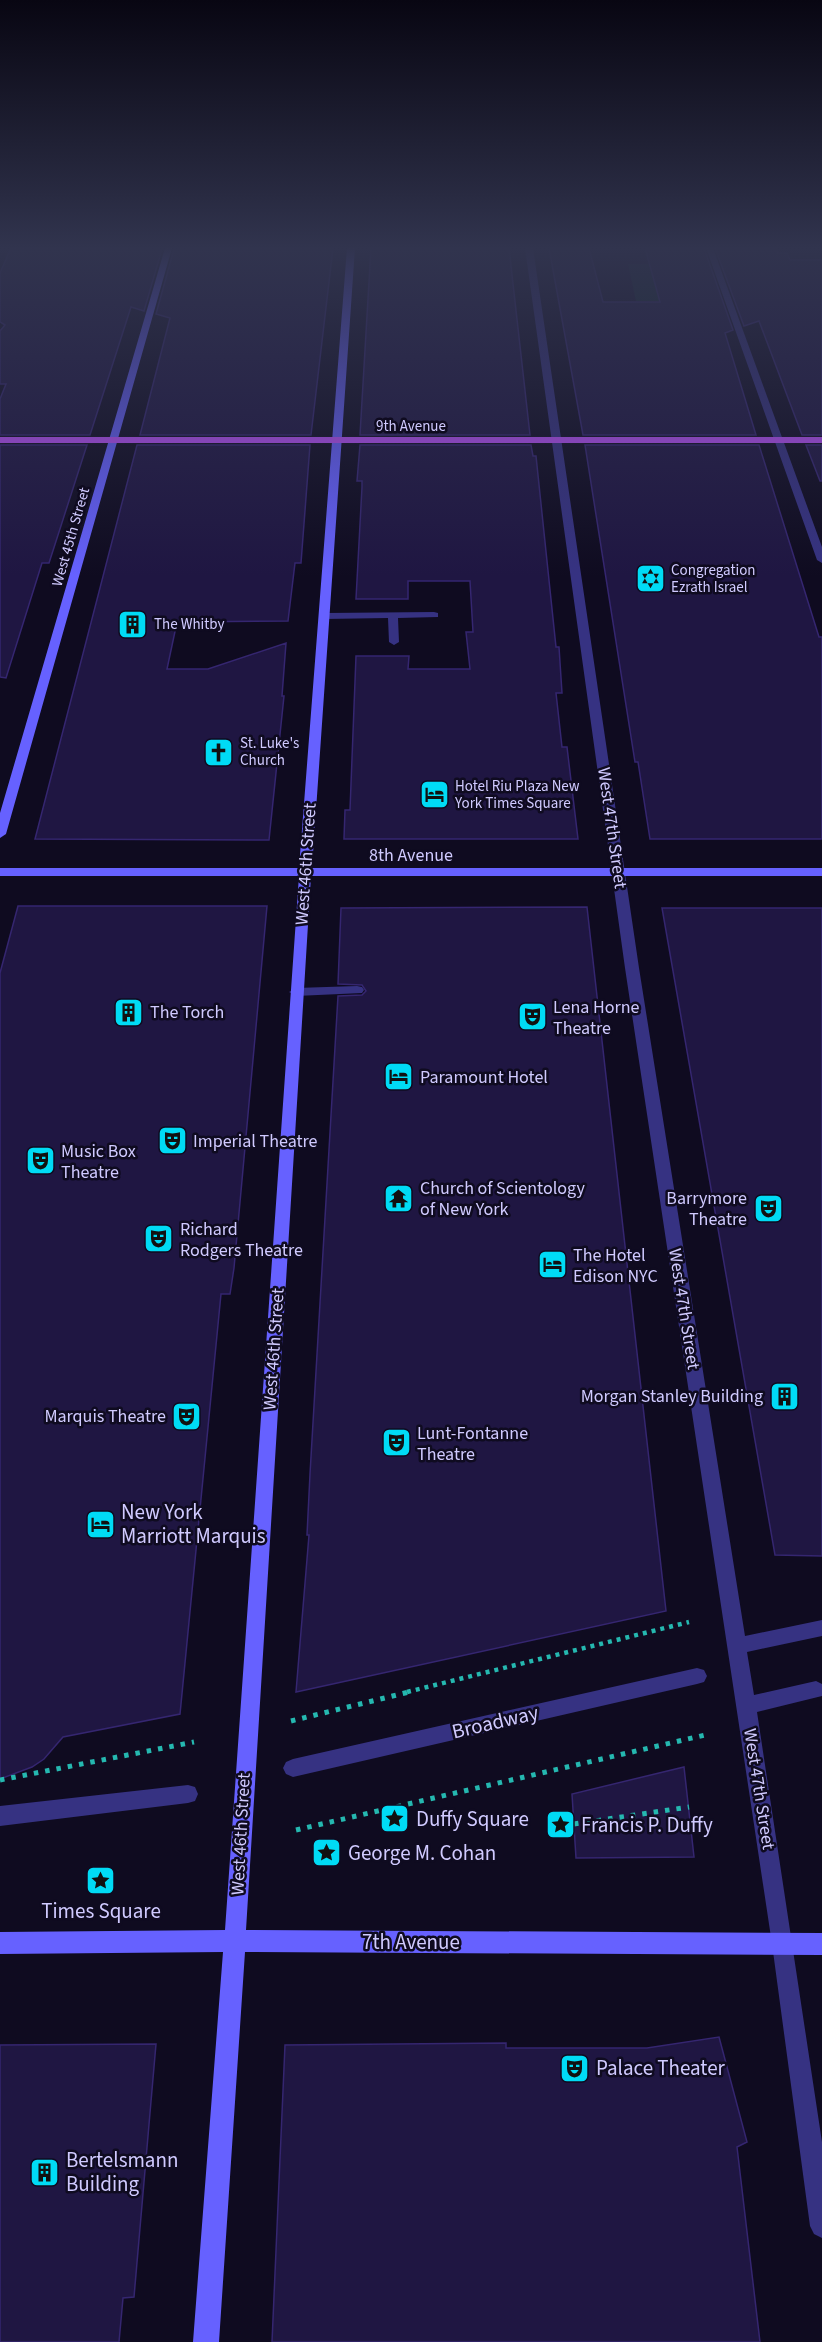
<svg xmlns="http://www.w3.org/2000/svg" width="822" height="2342" viewBox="0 0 822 2342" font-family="'Source Sans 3',sans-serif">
  <rect width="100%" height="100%" fill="#0f0b20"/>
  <!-- green -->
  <path fill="#0e2a29" d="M628,264H695L708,301H636Z"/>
  <!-- building -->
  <path fill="#1f1642" stroke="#352670" stroke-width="1.5" d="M11,248L162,249L144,311L131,307L90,435H0V399L6,384H0V331L5,325L0,322V273Z
    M333,248L311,435H140L170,318L156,314L174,249Z
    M371,248H509L530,435H360Z
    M549,248H589L603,302H660L645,248H704L733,330L725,333L756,435H583Z
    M715,248H775L778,253H787L790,260H822V435H802L759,321L744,326Z
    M0,445H87L49,563H42L6,678L0,677Z
    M137,445H310L301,563H295L288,621L177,622L167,669H208L286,643L282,696H284L269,840L35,839Z
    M360,445H531L533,456H536L556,647H559L562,693H556L562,747H567L578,839H344L345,810H350L356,656H409L408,669H470L466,632H473L470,581H408V599H356L362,487V481H357Z
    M585,445H759L819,637H822V839H650L638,762H635Z
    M806,445H822V481H820Z
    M18,906H267L234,1268L230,1294H221L180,1714L63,1737L44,1759L32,1767L0,1779V973Z
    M587,907L666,1611L296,1692L309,1535H307L310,1474L338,996L362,995L366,991L362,985L338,984L341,908Z
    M662,908H822V1556L775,1555Z
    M684,1767L694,1857L576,1858L572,1794Z
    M719,2037L747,2142L737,2147L760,2342H272L285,2045L506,2043V2048H647Z
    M156,2044L134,2297L123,2298L119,2342H0V2045Z"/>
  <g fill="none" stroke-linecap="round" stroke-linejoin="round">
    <!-- path-far1 -->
    <path stroke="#25b8b0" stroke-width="4.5" stroke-dasharray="4 5" stroke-linecap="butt" d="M407,1692L689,1622"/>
    <!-- path -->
    <path stroke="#25b8b0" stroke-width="5" stroke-dasharray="4.5 7" stroke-linecap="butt" d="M291,1721L413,1691
      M0,1780L194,1742
      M574,1824L689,1807
      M296,1830L705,1735"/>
    <!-- service -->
    <path fill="#363282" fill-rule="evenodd" d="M434,612L438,613V617L398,618L399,642L394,645L389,642L388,618L325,619L320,616L325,613Z
      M357,986L362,987L364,990L362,993L296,996L289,992L296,988Z"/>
    <!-- pedestrian -->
    <path fill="#363282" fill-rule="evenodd" d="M697,1668L704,1670L707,1676L704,1682L697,1684L293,1777L286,1774L283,1768L286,1762L293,1759Z
      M188,1785L195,1787L198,1794L195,1801L188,1803L0,1826V1806Z"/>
    <!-- minor -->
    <path fill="#363282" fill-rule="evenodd" d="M525,248H533L639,968L745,1636L822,1620V1636L747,1652L754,1695L816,1681L822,1684V1696L757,1712L822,2142V2238L814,2234L810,2226L772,1944L625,968Z
      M706,248H713L822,547V563L817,560Z"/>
    <!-- secondary -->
    <path fill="#6661ff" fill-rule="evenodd" d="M165,248H172L6,834L0,838V813Z
      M347,248H355L312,868H822V876H311L246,1930L822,1933V1955L245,1952L219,2342H193L223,1952L0,1954V1932L225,1930L299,876H0V868H299Z"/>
    <!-- primary -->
    <path fill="#bf51ff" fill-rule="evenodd" d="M0,437H822V443H0Z"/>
  </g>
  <!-- sky -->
  <linearGradient id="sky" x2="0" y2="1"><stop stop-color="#080612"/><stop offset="0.43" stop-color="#31344e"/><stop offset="1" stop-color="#31344e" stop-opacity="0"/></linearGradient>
  <rect width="822" height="576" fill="url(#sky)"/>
  <!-- icons -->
  <defs>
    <symbol id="synagogue-square" viewBox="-11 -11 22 22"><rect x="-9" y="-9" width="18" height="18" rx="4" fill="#00dbf5" stroke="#0f0b20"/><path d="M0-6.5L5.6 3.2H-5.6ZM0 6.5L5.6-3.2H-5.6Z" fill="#111"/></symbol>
    <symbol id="building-square" viewBox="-11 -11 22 22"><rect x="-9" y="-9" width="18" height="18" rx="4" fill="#00dbf5" stroke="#0f0b20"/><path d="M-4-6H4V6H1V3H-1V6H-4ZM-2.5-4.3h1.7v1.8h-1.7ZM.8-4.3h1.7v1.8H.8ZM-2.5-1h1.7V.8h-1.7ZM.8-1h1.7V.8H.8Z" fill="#111"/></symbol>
    <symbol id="church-square" viewBox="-11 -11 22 22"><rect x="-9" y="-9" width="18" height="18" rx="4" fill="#00dbf5" stroke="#0f0b20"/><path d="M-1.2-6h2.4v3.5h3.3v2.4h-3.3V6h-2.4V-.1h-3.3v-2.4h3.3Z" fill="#111"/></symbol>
    <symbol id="hotel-square" viewBox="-11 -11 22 22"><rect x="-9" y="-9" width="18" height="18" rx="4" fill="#00dbf5" stroke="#0f0b20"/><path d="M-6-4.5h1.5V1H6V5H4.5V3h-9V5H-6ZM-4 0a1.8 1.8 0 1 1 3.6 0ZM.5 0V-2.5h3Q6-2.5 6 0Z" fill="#111"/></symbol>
    <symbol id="theatre-square" viewBox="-11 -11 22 22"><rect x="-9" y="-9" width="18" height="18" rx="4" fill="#00dbf5" stroke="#0f0b20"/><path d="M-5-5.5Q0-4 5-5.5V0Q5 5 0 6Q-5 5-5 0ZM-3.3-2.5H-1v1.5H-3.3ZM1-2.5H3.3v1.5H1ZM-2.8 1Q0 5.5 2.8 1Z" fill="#111"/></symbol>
    <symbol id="temple-square" viewBox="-11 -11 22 22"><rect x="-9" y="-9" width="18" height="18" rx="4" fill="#00dbf5" stroke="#0f0b20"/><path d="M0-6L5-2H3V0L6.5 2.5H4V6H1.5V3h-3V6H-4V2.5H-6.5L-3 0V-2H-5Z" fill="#111"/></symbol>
    <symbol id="sight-square" viewBox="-11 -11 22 22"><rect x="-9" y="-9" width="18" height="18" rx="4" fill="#00dbf5" stroke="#0f0b20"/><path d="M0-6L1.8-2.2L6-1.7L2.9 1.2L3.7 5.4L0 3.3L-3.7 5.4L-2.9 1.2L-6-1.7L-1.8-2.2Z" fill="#111"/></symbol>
  </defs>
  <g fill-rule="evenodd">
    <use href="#synagogue-square" x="634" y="562" width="33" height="33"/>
    <use href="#building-square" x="116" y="608" width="33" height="33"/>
    <use href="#church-square" x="202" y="736" width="33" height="33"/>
    <use href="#hotel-square" x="418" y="778" width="33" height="33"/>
    <use href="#building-square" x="112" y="996" width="33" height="33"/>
    <use href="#theatre-square" x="516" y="1000" width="33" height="33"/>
    <use href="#hotel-square" x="382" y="1060" width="33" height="33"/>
    <use href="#theatre-square" x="156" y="1124" width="33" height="33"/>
    <use href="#theatre-square" x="24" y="1144" width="33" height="33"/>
    <use href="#temple-square" x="382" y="1182" width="33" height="33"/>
    <use href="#theatre-square" x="752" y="1192" width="33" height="33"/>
    <use href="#theatre-square" x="142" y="1222" width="33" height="33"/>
    <use href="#hotel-square" x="536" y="1248" width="33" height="33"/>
    <use href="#building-square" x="768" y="1380" width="33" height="33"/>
    <use href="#theatre-square" x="170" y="1400" width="33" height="33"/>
    <use href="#theatre-square" x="380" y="1426" width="33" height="33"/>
    <use href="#hotel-square" x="84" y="1508" width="33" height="33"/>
    <use href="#sight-square" x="378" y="1802" width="33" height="33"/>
    <use href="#sight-square" x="544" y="1808" width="33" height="33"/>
    <use href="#sight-square" x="310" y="1836" width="33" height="33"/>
    <use href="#sight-square" x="84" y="1864" width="33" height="33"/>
    <use href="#theatre-square" x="558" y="2052" width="33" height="33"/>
    <use href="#building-square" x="28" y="2156" width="33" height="33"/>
  </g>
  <g text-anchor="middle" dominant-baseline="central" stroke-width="5" stroke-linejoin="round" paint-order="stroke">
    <!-- far-street labels -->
    <g font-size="15" fill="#d0caff" stroke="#0f0b20">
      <text x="411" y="426">9th Avenue</text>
      <text transform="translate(71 537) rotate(-74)">West 45th Street</text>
    </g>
    <!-- far-poi labels -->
    <g font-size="15" fill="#d0caff" stroke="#0f0b20" text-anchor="start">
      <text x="671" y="570">Congregation<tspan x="671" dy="17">Ezrath Israel</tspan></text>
      <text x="154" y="624">The Whitby</text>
      <text x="240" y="743">St. Luke's<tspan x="240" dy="17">Church</tspan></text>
      <text x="455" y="786">Hotel Riu Plaza New<tspan x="455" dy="17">York Times Square</tspan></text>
    </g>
    <!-- street labels -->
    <g font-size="18" fill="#d0caff" stroke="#0f0b20">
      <text transform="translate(612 828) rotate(82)">West 47th Street</text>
      <text x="411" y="855">8th Avenue</text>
      <text transform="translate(306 864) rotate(-86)">West 46th Street</text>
      <text transform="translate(684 1309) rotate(81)">West 47th Street</text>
      <text transform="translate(274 1349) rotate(-86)">West 46th Street</text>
      <text transform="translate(759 1789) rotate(81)">West 47th Street</text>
      <text transform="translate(241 1834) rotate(-87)">West 46th Street</text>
    </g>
    <!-- poi labels -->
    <g font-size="18" fill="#d0caff" stroke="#0f0b20" text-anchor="start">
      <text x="553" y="1007">Lena Horne<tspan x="553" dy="21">Theatre</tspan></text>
      <text x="150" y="1012">The Torch</text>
      <text x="420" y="1077">Paramount Hotel</text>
      <text x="193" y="1141">Imperial Theatre</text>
      <text x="61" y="1151">Music Box<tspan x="61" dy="21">Theatre</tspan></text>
      <text x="420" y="1188">Church of Scientology<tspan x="420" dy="21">of New York</tspan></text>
      <text x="747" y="1198" text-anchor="end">Barrymore<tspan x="747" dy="21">Theatre</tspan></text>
      <text x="180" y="1229">Richard<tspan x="180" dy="21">Rodgers Theatre</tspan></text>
      <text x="573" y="1255">The Hotel<tspan x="573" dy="21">Edison NYC</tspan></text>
      <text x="763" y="1396" text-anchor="end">Morgan Stanley Building</text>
      <text x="166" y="1416" text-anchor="end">Marquis Theatre</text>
      <text x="417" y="1433">Lunt-Fontanne<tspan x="417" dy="21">Theatre</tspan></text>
    </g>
    <!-- near-poi labels -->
    <g font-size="21" fill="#d0caff" stroke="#0f0b20" text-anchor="start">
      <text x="121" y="1512">New York<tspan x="121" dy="24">Marriott Marquis</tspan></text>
      <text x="416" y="1819">Duffy Square</text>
      <text x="581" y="1825">Francis P. Duffy</text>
      <text x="348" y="1853">George M. Cohan</text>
      <text x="101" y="1911" text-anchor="middle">Times Square</text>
      <text x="596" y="2068">Palace Theater</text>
      <text x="66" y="2160">Bertelsmann<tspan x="66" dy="24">Building</tspan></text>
    </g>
    <!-- near-street labels -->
    <g font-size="21" fill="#d0caff" stroke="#0f0b20">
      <text transform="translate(495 1722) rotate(-13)">Broadway</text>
      <text x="411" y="1942">7th Avenue</text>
    </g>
  </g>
</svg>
